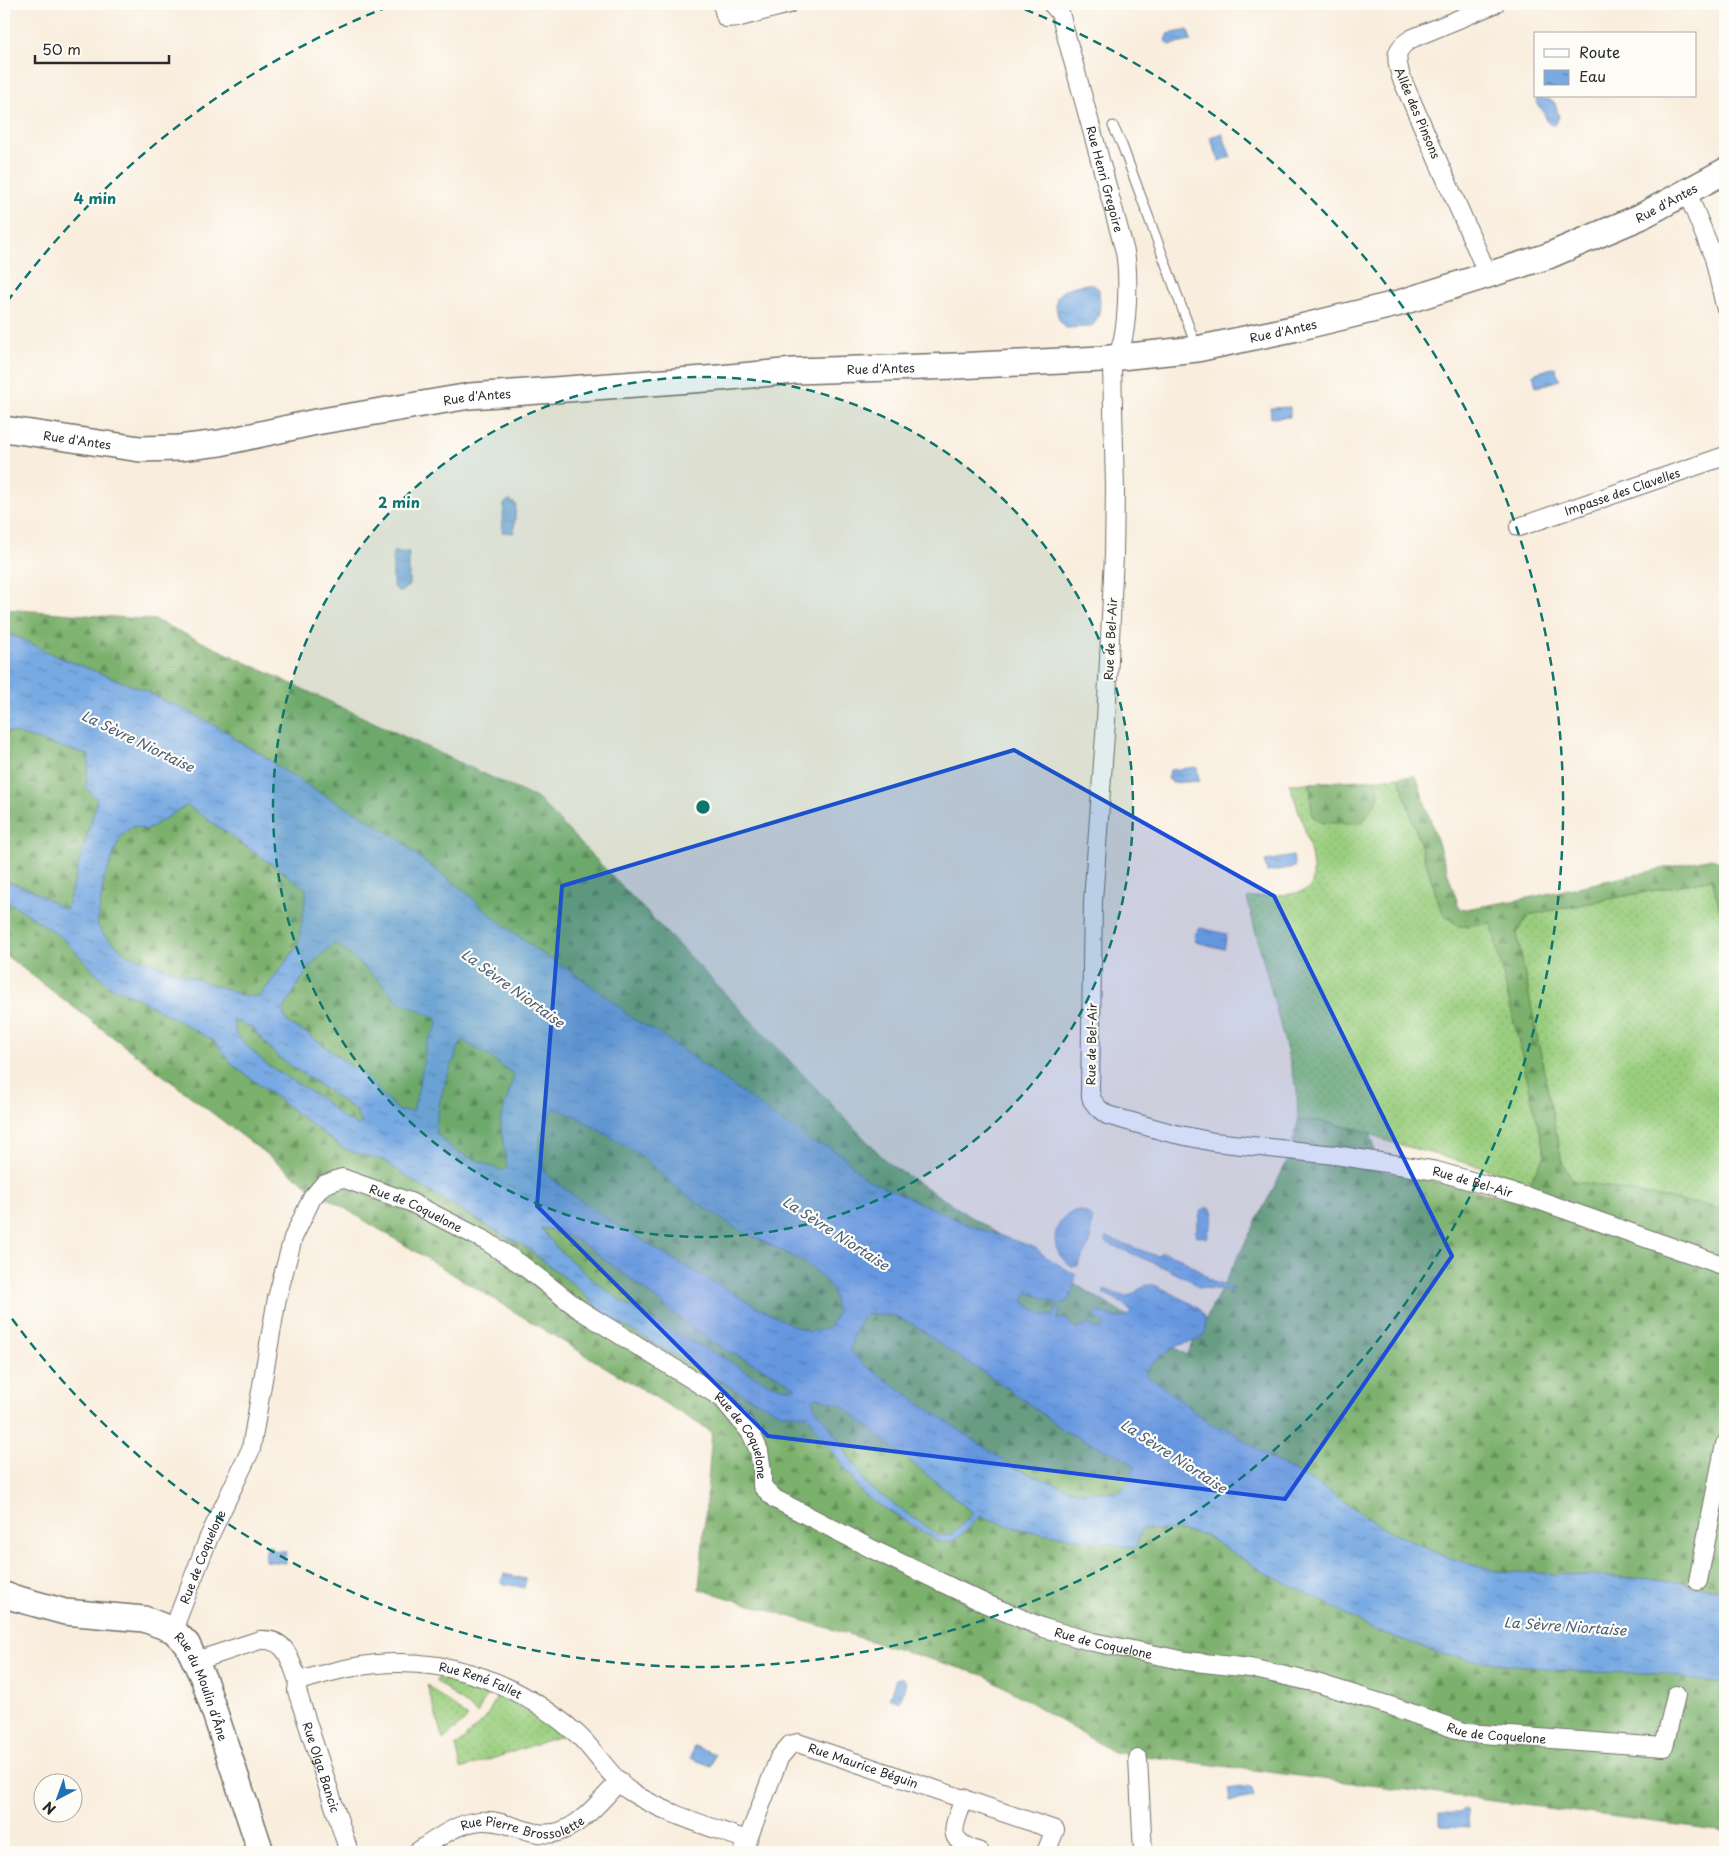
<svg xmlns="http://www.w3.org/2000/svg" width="1729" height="1856" viewBox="0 0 1729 1856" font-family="'Playpen Sans',sans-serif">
  <defs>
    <pattern id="grass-dots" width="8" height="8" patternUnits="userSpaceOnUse" patternTransform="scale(1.25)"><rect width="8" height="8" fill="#9ace7e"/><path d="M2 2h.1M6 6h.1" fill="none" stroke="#85b16d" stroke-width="1.8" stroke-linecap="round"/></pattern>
    <pattern id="forest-firs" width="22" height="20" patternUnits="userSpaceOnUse" patternTransform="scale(1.25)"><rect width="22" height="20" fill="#7bb16d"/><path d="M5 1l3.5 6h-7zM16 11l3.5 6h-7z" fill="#65905a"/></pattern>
    <pattern id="water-ripples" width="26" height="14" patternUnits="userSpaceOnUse" patternTransform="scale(1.25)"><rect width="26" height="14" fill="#77a9e2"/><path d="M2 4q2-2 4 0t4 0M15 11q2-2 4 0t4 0" fill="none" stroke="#628ab7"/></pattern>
  </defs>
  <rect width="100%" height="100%" fill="#fdfcf7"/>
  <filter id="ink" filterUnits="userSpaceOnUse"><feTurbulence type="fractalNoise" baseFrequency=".02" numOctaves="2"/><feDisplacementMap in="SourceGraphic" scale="10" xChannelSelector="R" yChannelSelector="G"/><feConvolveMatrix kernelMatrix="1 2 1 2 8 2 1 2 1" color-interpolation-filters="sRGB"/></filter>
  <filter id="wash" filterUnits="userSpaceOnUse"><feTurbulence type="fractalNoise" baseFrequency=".0096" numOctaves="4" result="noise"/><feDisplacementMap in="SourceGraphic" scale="20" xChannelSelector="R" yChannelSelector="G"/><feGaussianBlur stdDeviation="1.12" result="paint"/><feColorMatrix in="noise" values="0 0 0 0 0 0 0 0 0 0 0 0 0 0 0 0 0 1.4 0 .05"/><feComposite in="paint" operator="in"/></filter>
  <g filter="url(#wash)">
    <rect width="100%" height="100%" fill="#f9eddd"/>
    <!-- grass -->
    <path fill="url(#grass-dots)" stroke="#627c54" d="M1399,777L1442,913L1459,926L1491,923L1545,1155L1530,1181L1387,1141C1359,1127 1328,1122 1298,1120L1297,1089L1247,898C1259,896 1301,895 1308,889C1325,876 1295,801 1289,784L1310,783L1312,816L1379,797L1377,779Z
      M1713,879L1725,931V1209L1574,1181L1562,1163L1517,934L1528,915Z
      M437,1678L463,1682L489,1691L477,1714L436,1681Z
      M427,1685L468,1718L443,1740Z
      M498,1695L544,1719L561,1736L461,1769L456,1746L485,1719Z"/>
    <!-- forest -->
    <path fill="url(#forest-firs)" stroke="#536e4c" d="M4,609L155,620L538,799L889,1164L1187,1355L1290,1156L1298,1120L1321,1121L1370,1132L1375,1149L1368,1168L1461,1187L1522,1202L1530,1181L1545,1155L1491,923L1459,926L1442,913L1399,777L1416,776L1460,910L1523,899L1711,858L1725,865V931L1712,879L1528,915L1517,934L1562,1163L1574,1181L1725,1209V1831L1113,1752L986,1676L699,1589L712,1432L308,1186L4,954Z
      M1377,779L1379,797L1362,823H1322L1312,816L1310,783Z"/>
    <!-- water -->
    <path fill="url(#water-ripples)" stroke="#516a86" fill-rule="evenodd" d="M1188,30L1191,41L1170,45L1165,41L1168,34Z
      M1538,97C1555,102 1554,97 1559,117L1556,124L1552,125L1548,123L1542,109L1537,105L1536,99Z
      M1222,133L1231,157L1219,161L1210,137Z
      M1087,284H1092L1099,289C1100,304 1102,316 1091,327L1066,328C1060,323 1058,318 1057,311C1051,290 1071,286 1087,284Z
      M1555,367L1560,380L1536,387L1533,374Z
      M1290,407V417L1271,418L1270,408Z
      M509,500L516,504L514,533L502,532L504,504Z
      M393,552H409V587H406L402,592H398L395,587H393Z
      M4,632L15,636L56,656L151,693L164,701L174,704L229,733L239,742L263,755L284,771L322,794L365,817L401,841L420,858L467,893L489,914L541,953L575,974L616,1004L631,1018L660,1034L791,1128H793L812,1143L829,1147L843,1156L863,1177L966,1224L1036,1248L1046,1257L1076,1275L1073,1290L1068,1301L1059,1304L1028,1292L1023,1301L1044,1316L1046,1314L1053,1316L1057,1308L1060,1311L1058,1319L1060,1320L1064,1317L1076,1330L1089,1324L1096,1329L1102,1330L1105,1325L1094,1316L1097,1311C1108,1315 1123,1324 1131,1312L1121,1302L1103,1293L1105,1289C1111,1291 1120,1296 1126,1296C1136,1296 1141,1282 1154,1285C1161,1287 1191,1303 1198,1308C1204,1313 1209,1330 1203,1336C1196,1343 1186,1342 1178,1346C1167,1351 1154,1361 1145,1371L1147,1377L1158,1383L1211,1424L1220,1428L1225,1426L1268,1457L1326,1489L1381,1527L1443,1556L1494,1571L1657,1579L1685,1583L1694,1587L1725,1589V1684L1681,1678L1662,1673L1582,1672L1479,1661L1441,1654L1368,1627L1317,1598L1268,1575L1204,1535L1179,1531L1141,1529L1136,1548L1018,1529L980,1516C968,1527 956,1546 939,1542L863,1495L808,1416L781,1413L746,1396L644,1338L604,1314L576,1286L521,1244L506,1237L411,1180L385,1161L352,1152L340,1146L234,1066L214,1041L134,996L110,987L61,937L14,905L4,902V881L28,888L66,910L97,800L86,787L89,755L4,730ZM187,805L307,889L298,946L259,997L244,996L126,954L105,936L97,925L104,880L120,837L132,826L147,830ZM335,942L380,981L399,1002L434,1017L439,1023L426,1044L421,1077L413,1111H399L365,1076L308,1034L288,1023L282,1011L310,966ZM233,1021L251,1027L278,1057L357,1111V1116L362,1122L357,1126L352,1122L344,1119L322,1099L266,1064L236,1035ZM462,1040L489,1056L514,1075L500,1122L507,1167L503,1171L455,1151L436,1133C436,1102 450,1068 462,1040ZM554,1108L577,1117L643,1157L683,1193L734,1227L799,1259L816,1271L832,1289L837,1313L829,1327C820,1331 813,1333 804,1330C769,1317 552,1193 543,1168C534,1145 542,1127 554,1108ZM541,1228C572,1232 600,1256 624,1274C654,1297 682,1321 713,1342C739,1359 771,1369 796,1388C769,1389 746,1370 723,1358C711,1351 698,1346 685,1339C649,1320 615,1298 584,1272C566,1256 555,1248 541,1228ZM867,1313L894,1316L916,1326L944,1347L1009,1389L1066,1432L1123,1457L1135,1467L1130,1481L1119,1492H1081L1052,1483L1013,1467L863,1364L850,1351C852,1336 856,1323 867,1313ZM816,1397L842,1405L894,1449L904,1456L973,1513L951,1535L940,1536L869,1487L838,1439L814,1406L813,1400Z
      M1197,767L1199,781L1172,783V781L1168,778L1170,770Z
      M1293,856L1295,867L1267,872L1265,861Z
      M1200,928L1227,934L1224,949L1196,942L1194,935Z
      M1206,1207L1211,1209L1214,1213L1207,1238L1195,1235L1201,1210H1203Z
      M1077,1210L1087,1213L1092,1218L1091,1241L1078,1266L1073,1267C1048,1254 1049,1220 1077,1210Z
      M1106,1237L1157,1256L1162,1252L1181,1258L1216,1283L1235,1289L1229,1290L1199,1288L1191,1281L1165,1268L1105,1242Z
      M269,1546L272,1547V1550L286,1551L285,1563L265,1561L266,1549L269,1550Z
      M504,1574L526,1579L524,1588L501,1583Z
      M900,1678H903L906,1683L900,1702L889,1698L896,1679Z
      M694,1746L715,1754L711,1766L690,1758Z
      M1248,1786L1252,1789L1254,1797L1230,1801L1228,1789Z
      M1463,1809L1467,1810L1469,1827L1440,1826V1813H1460Z"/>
  </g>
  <g filter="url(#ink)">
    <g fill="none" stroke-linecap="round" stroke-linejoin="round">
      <defs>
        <path id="lane" d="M1113,126L1122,145L1196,346"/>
        <g id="street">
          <path d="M722,4L726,18L740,17L789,4"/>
          <path id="s1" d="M1052,4L1060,13L1125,252C1129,275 1128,327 1120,349C1117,355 1114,360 1112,367L1115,488L1114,555L1106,721L1093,901L1090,1092L1092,1100L1098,1108L1107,1115L1171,1133L1214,1142L1335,1155L1437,1171L1538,1200L1725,1266"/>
          <path d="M1687,192L1714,258L1725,306"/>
          <path d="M1488,275L1401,77C1396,57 1393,49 1413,38L1495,4"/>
          <path id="s2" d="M1519,527L1725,456"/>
          <path d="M1698,1581L1725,1444"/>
          <path id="s3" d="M173,1630L209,1537L251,1449L277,1298L293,1238L312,1198L323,1185L342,1178L410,1202L486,1241L522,1265L580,1310L722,1398L751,1433L759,1451L762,1471V1486L775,1499L874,1550L984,1603L1044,1628L1093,1642L1186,1661L1250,1668L1317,1683L1394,1707L1467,1733L1664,1747L1676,1695"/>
          <path id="s4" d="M196,1661L260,1640C287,1638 290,1660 298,1681C315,1677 332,1671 349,1668C434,1651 513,1678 577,1734C595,1750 612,1780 631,1792C666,1814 708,1826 747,1840"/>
          <path id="s5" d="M298,1681L297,1691L349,1852"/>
          <path d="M1138,1759L1143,1852"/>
          <path d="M964,1798C954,1829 943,1839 980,1852"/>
          <path id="s6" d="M417,1852C442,1835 468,1814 501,1823C519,1827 535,1836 554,1833C581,1828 601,1799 620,1781"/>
          <path id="s7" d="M743,1852L779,1758L790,1745L798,1743L1055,1830L1046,1852"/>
        </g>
        <g id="secondary">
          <path id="s8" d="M4,429L140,449L179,448L220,443L316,422L470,396L719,378L794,371L956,366L1101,359L1197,349L1297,328L1396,304L1548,256L1640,217L1725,171"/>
          <path id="s9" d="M4,1595L65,1612L144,1619L173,1630L187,1644L204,1680L261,1852"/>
        </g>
      </defs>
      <!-- lane casing -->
      <use href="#lane" stroke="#736f69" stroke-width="11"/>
      <!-- street casing -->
      <use href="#street" stroke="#736f69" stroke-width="20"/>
      <!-- secondary casing -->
      <use href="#secondary" stroke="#736f69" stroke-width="28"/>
      <!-- lane -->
      <use href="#lane" stroke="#fff" stroke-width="9"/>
      <!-- street -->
      <use href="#street" stroke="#fff" stroke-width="18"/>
      <!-- secondary -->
      <use href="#secondary" stroke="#fff" stroke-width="25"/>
    </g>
  </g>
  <!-- marked area -->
  <path fill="#1d4ed8" fill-opacity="0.2" stroke="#1d4ed8" stroke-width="4" stroke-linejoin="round" d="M1014,750L1274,896L1452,1256L1285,1499L768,1436L537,1206L562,886Z"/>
  <!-- distance rings -->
  <circle cx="703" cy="807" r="430" fill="#0f766e" fill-opacity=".12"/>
  <g fill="none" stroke="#0f766e" stroke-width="2.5" stroke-dasharray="9 6">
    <circle cx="703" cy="807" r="430"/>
    <path d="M7 302A860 860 0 0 1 395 4M1011 4A860 860 0 1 1 7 1312"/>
  </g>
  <g text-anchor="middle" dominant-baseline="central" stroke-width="4.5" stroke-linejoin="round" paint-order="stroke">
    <!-- street labels -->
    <g font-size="12" fill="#2b2b2b" stroke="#fdfcf7">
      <text transform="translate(1418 113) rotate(67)">Allée des Pinsons</text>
      <text stroke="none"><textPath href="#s1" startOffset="184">Rue Henri Gregoire</textPath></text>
      <text stroke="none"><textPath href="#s8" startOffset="1694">Rue d'Antes</textPath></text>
      <text stroke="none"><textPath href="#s8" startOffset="1289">Rue d'Antes</textPath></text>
      <text stroke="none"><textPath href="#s8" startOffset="884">Rue d'Antes</textPath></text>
      <text stroke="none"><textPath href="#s8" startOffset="479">Rue d'Antes</textPath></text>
      <text stroke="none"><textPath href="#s8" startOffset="74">Rue d'Antes</textPath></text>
      <text stroke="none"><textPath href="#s2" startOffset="109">Impasse des Clavelles</textPath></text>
      <text transform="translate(1110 639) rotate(-87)">Rue de Bel-Air</text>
      <text transform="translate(1091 1044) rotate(-89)">Rue de Bel-Air</text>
      <text stroke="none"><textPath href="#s1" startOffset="1505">Rue de Bel-Air</textPath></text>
      <text stroke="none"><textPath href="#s3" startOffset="574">Rue de Coquelone</textPath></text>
      <text stroke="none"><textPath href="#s3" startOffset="979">Rue de Coquelone</textPath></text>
      <text stroke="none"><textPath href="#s3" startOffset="79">Rue de Coquelone</textPath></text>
      <text stroke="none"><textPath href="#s3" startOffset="1414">Rue de Coquelone</textPath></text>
      <text stroke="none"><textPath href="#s4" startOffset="316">Rue René Fallet</textPath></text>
      <text stroke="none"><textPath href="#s9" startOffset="238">Rue du Moulin d'Âne</textPath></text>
      <text stroke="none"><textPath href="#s3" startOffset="1819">Rue de Coquelone</textPath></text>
      <text stroke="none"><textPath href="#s7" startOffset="195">Rue Maurice Béguin</textPath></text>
      <text stroke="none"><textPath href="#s5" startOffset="90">Rue Olga Bancic</textPath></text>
      <text stroke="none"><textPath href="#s6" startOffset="115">Rue Pierre Brossolette</textPath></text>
    </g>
    <!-- water labels -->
    <g font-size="14" font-style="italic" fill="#495d74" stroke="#fdfcf7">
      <text transform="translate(138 741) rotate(26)">La Sèvre Niortaise</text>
      <text transform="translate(513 988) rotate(36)">La Sèvre Niortaise</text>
      <text transform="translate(836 1233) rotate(33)">La Sèvre Niortaise</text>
      <text transform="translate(1174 1456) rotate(33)">La Sèvre Niortaise</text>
      <text transform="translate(1565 1626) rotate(4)">La Sèvre Niortaise</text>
    </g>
  </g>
  <circle cx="703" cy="807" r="8" fill="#0f766e" stroke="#fdfcf7" stroke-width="2.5"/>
  <g font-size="15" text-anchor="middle" font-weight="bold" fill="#0f766e" stroke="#fdfcf7" stroke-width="4.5" stroke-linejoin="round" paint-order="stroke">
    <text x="95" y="204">4 min</text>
    <text x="399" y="508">2 min</text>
  </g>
  <!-- margin -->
  <rect width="1729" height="1856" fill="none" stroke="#fdfcf7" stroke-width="20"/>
  <!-- legend -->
  <rect x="1534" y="32" width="162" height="65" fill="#fdfcf7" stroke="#a9a8a5"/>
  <rect x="1544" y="49" width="25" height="8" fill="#ffffff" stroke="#a9a8a5"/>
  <text x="1579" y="58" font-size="15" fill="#2b2b2b">Route</text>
  <rect x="1544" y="70" width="25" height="15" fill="url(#water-ripples)" stroke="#a9a8a5"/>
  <text x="1579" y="82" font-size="15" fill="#2b2b2b">Eau</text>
  <!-- north arrow -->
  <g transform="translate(58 1798) rotate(221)"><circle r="24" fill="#fdfcf7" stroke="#a9a8a5"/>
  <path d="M0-4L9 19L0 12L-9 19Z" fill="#1f6fb2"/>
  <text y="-8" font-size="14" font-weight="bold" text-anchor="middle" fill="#2b2b2b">N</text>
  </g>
  <!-- scale -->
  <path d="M35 55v8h134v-8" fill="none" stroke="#2b2b2b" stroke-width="2.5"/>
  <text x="42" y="55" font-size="15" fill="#2b2b2b" stroke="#fdfcf7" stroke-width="4" paint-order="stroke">50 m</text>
</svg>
